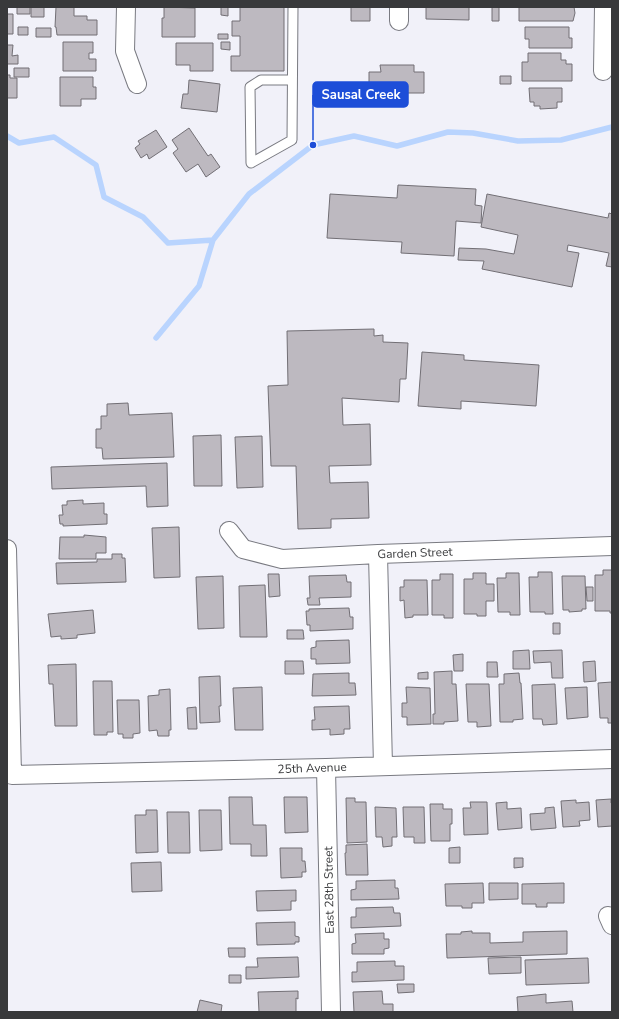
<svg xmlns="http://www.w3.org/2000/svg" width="619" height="1019" viewBox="0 0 619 1019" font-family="'Nunito Sans',sans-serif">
  <rect width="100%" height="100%" fill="#f1f1f9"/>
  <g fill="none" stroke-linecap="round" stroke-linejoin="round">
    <!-- stream -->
    <path stroke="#b9d4fe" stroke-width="5.5" d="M7,136L19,143L54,137L96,165L104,197L143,217L168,243L213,240L249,194L313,145L354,136L397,146L448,132L473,133L518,141L561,140L612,127
      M156,338L199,286L213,240"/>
  </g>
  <!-- building -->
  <path fill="#bdb9c0" stroke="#726f75" d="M17,7H30V14H17Z
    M31,7H44V17H31Z
    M56,7H74V16H87V20H97V35H57L56,27H55Z
    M164,7L195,8V37H162V18H164Z
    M221,7H228V16L221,15Z
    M240,7H284V71H231V56H240V36H232V21H240Z
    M351,7H370V21H351Z
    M426,7H469V20L426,19Z
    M492,7H499V21H492Z
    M519,7H574L575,13L573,21H519Z
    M7,14H13V34H7Z
    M18,27H28V35H18Z
    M525,27H569V38H572V48H529V39H525Z
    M36,28H51V37H36Z
    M218,34H228V39H218Z
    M63,42H93V53H89V59H96V71H63Z
    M221,42H230V50L221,49Z
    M176,43H213V71H190V65H176Z
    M7,45H13L12,56L18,55V64H7Z
    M528,53H561V60H566V64H572V81H522V62H528Z
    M380,65H414V72H424V93H369V72H381Z
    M14,68H29V77H14Z
    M7,75H10V78H17V98H7Z
    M500,76H511V84H500Z
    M60,77H93V87H96V99H81V106H60Z
    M189,80L220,84L217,112L181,108L183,94H188Z
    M529,88H562V102H557V108L540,109V106H534V102H530Z
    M189,128L208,156L211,154L220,167L206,177L198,164L186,172L173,153L178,149L172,140Z
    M156,130L167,147L149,159L147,154L141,158L135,148L140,144L138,141Z
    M398,185L476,189L475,205L482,206L481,223L456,221L454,256L401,253L402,242L327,238L330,194L397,198Z
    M487,194L608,218L609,213L612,214V267L606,266L609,253L568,245L567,251L579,253L572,287L482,269L484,261L458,260L459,248L486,249L514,254L518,235L481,227Z
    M374,329V336L383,335V342L408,343L406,379H400L399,402L342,398L343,425L370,424L371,465L329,466L330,483L368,482L369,518L331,519V528L298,529L296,466H271L268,386L288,385L287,331Z
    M422,352L464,355V360L539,365L536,406L461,401V409L418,406Z
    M128,403L129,415L172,413L174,457L103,459L102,448H96V429H101V416H107V404Z
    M221,435L222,486H194L193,436Z
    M262,436L263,487L237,488L235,437Z
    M167,463L168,506L147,507L146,486L52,489L51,467Z
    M83,500V504L104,503V514H107V524L63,526V524H60L59,515H63L62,505H67V501Z
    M179,527L180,577L154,578L152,528Z
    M84,535L106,537V553H96V559H59L60,537H84Z
    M112,554H122V558H125L126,582L57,584L56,563L97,562V559H112Z
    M603,570H612V613H610V611H595V575H603Z
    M538,572H552L553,614H545V612H530L529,577H538Z
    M473,573H486V584H494V601H486V616H477V614H464V579H473Z
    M506,573H519L520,615H510V612H498L497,578H506Z
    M268,574H279L280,596L269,597Z
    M440,574H453V618H444V615H432V580H440Z
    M346,575L347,582H351V597L319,598L320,605H308L307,598H310L309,576Z
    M223,576L224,628L198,629L196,577Z
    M562,576H585L586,609H582V611L569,612V610H563Z
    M404,580H427L428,615H413V617L405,618L404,600L400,601V587H404Z
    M265,585L267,637H240L239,586Z
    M586,587H593V601H587Z
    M349,608L350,617H353V629L310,631V625H307L306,611H309V609Z
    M93,610L95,633L77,635V638L61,639V636L51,637L48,614Z
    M553,623H560V634H553Z
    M287,630H303L304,639H287Z
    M349,640L350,663L316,664V659H311V648L316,647V641Z
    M529,650L530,669H513V651Z
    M562,650L563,678H552L551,662L534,663L533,651Z
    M463,654V671H454L453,655Z
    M285,661H303L304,674H285Z
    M595,661L596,681L584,682L583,662Z
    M487,662H497L498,677H487Z
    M76,664L77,726H55L53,684H49L48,665Z
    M452,671V684H456L458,721L444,722V724H433V714H435L434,672Z
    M428,672V679H418V673Z
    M349,673V683H355L356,695L312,696L313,674Z
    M519,673L520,683H521L523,719L513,720V722H500L499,684H504V674Z
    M220,676L221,706H219L220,722L200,723L199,677Z
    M93,681H112L113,732H107V735H94Z
    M612,682V723H608V718H600L598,683Z
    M466,684H489L491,726L477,727V722H468Z
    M555,684L557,724L543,725L542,719H533L532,685Z
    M262,687L263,730H235L233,688Z
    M406,687L430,688L431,724L407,725V717H402V703H407Z
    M587,687L588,717L567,719L565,688Z
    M170,689L171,730H169V736H158L157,730L149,731L148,696L159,695V690Z
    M117,700H139L140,733L133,734V738H123V734H118Z
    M349,706L350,729H344V734L330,735V729L312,730V720H315L314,707Z
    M196,707L197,729H188L187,708Z
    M229,797H252L253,825H266L267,856H251V844H230Z
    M284,797H307L308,832L285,833Z
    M346,798H355V802H366L367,842L347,843Z
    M611,799V803H612V826L598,827L596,800Z
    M576,800V803L589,802L590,820L579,821L580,826L563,827L561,801Z
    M470,802H487L488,834L464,835L463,808H471Z
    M507,802V809L521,808L522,828L498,830L496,803Z
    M430,804H443V809H452V824H450V841H431Z
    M375,807L396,808L397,837H392V846L383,847L382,837H376Z
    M403,807H424L425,843H414V837H404Z
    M554,807L556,828L531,830L530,814L545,813V808Z
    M146,810H157L158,852L136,853L135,815H146Z
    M199,810H221L222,850L200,851Z
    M167,812H189L190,853H168Z
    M367,844L368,875H346L345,853H346V845Z
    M460,847V863H449V848Z
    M280,848H302V861H305L306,872H302V877L281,878Z
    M514,858H523V867L514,868Z
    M161,862L162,891L132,892L131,863Z
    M395,880V888H398L399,899L351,900V890L356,889V881Z
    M483,883L484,903H472V908H462V906H446L445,884Z
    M489,883H518V899L489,900Z
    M564,883V903H547V907H536V904H522V884Z
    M296,890V901H291V910L257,911L256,891Z
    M393,907L394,913H400L401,926L351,928V917H356V908Z
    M295,922V936L299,937V942H295V944L257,945L256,923Z
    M472,931V933H490V943L523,942V932L567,931V954L447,958L446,934H461V932Z
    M384,933V939H389V948L384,949V954H352V944L356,943L355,934Z
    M228,948H245V957H229Z
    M298,957L299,977L246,979V967H258L257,958Z
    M521,957V973L489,974L488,958Z
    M588,958L589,983L526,985L525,960Z
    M395,961V966H404V980L352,982V972H357V962Z
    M229,975H241V983H229Z
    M397,984H414V992L398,993Z
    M298,991V999L296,998V1012H259L258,992Z
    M382,991L383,1004H393V1012H354L353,992Z
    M546,994V1003L572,1001L573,1012H518L517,997Z
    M200,1000L222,1005L221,1012H197Z"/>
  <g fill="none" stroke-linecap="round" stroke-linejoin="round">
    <defs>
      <path id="lane" d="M292,80H261L250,87L251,163L292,140L293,7"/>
      <path id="street" d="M126,7L125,51L137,84
        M399,7V21
        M603,71L604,7
        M229,531L243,549L282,559L378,554L612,546
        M7,549L12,775L326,768L612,759
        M378,554L383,766
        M326,768L331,1012
        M608,916L612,925"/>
    </defs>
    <!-- lane casing -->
    <use href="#lane" stroke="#797a81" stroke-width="11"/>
    <!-- street casing -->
    <use href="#street" stroke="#797a81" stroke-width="20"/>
    <!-- lane -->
    <use href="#lane" stroke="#fff" stroke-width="9"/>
    <!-- street -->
    <use href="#street" stroke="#fff" stroke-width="18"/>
  </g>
  <g text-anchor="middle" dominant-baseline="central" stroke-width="3" stroke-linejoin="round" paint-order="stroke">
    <!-- street labels -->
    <g font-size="12" fill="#38393b" stroke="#fff">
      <text transform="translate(415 553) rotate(-2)">Garden Street</text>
      <text transform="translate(312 768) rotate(-2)">25th Avenue</text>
      <text transform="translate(329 890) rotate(-91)">East 28th Street</text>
    </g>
  </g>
  <!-- callouts -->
  <path fill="none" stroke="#1d4ed8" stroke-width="1.5" d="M313 145L313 95"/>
  <circle fill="#1d4ed8" stroke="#fff" stroke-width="1.5" cx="313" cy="145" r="4"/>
  <rect fill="#1d4ed8" stroke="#1d4ed8" stroke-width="1.5" x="313" y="82" width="95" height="25" rx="4"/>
  <g font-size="13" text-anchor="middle" font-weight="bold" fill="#fff">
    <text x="361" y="99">Sausal Creek</text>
  </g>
  <!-- border -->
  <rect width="619" height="1019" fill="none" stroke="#38393b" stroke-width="16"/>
</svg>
